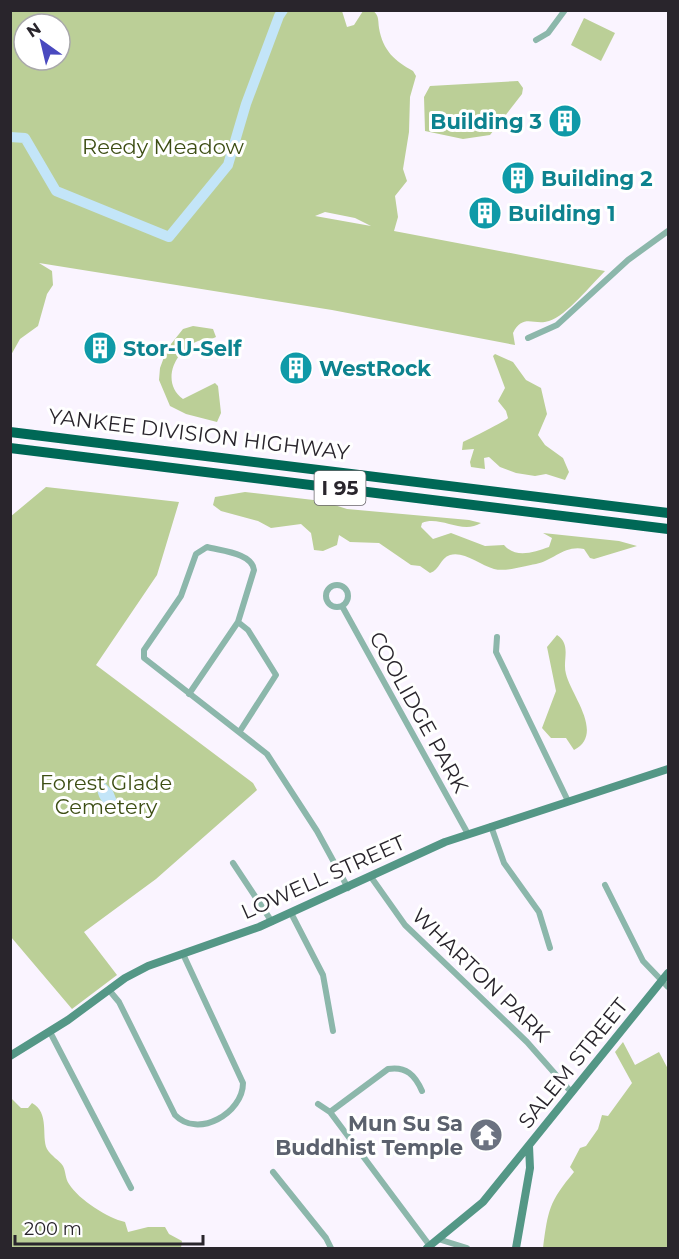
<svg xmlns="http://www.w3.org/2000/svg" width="679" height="1259" viewBox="0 0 679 1259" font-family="Montserrat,sans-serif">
  <rect width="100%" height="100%" fill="#faf4ff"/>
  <!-- green -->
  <path fill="#bbcf97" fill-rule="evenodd" d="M11,10L342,11L347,27L354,25L363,11H373C379,15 378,20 379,28C383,51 395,61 413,71L416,76L410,97L409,132L403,169L407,181L395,196L398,217L394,231L605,271C592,284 566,316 549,321C534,326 523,313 513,333L515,345L332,310L39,263L52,271L53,285L47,294L38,326L20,339L11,355ZM24,24H60V60H24ZM325,212L355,218L371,226L315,216Z
    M584,18L615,33L601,61L571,45Z
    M518,81L523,88L522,94L490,135L463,139L425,131L424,97L430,86Z
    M193,326L213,329L216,337C210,340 204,339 198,341C175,350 160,382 183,399L215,383L218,386L221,413L217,422L186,414L170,406L159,380L160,368L167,349L183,329Z
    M495,354L513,362L526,380L541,388L547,414L538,435L545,445L563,458L569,472L565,480L546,474L535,476L516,473L500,467L489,457L484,458L485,469L471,467L470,462L474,449L462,450L463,442C469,439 506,421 508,418L506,411L498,401L505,388L493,356Z
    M46,487L179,502L157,575L96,665L253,783L257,790L156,879L84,932L117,975L72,1009L11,937L10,517Z
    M245,492L322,501L347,509L469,520L481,523C462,535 440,515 422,523L421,527L433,539L451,533L485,546L504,545C516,559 534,552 549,547L552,538L543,533L619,541L637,546L594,559L590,558L584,549C564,545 553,561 536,564C524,566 506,572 494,569C480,565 464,551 450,555C440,558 440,570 430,573L420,566L411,565L379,543L350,542L339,535L337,545L323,551L314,550L311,533L301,524L271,528L258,521L221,511L213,505L215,497Z
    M557,635C572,645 562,660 566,674C571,695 605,734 574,750L566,738H551L542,728L556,691L547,647Z
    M623,1042L635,1065L659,1052L668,1069V1248H543C548,1210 549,1202 574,1172L570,1167L580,1148L586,1146L598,1129L602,1115L608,1116L632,1083L615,1052Z
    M11,1098L21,1108H28L32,1103C50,1113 41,1136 47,1149C51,1156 59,1160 63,1166C66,1172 65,1178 69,1184C79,1200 108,1218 125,1222L128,1232L148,1227H165L169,1234L182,1241L181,1248H11Z"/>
  <!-- water -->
  <path fill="#c3e5f8" d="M99,782L105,783L113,791L117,801L114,806C103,807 97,797 97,786Z"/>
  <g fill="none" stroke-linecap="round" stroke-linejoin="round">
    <!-- river -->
    <path stroke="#c3e5f8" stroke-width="10" d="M10,137L25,138L56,191L169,237L228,165L246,104L279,16L283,10"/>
    <!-- street -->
    <path stroke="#8cb7ab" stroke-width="6" d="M536,40L548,33L565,10
      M528,338L557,325L628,260L668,231
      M326 596a11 11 0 1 1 22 0a11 11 0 1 1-22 0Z
      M342,606L468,834
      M238,622L248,630L276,675L240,731
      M497,637L496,652L568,801
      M189,694L238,622L254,570C252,553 222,551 207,547L196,554L181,596L144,650V658L267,754L317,831L348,888
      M491,826L504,863L539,912L550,948
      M233,863L272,922
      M371,877L405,925L527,1042L572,1093
      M605,885L643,961L668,987
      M291,913L323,975L333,1031
      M109,990L119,1002L175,1115C198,1139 243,1113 243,1083L183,954
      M50,1032L131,1188
      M318,1104L330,1112L430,1246
      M330,1112L388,1069C406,1066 415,1075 422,1091
      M273,1172L326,1238L331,1248
      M438,1239L467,1248"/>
    <!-- secondary -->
    <path stroke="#549786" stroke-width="8" d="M10,1056L68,1020L125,978L148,966L259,927L445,842L668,769
      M427,1248L483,1202L668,973
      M516,1248L530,1168L529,1146"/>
    <!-- highway -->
    <path stroke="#006856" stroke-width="10" d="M10,432L668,513
      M10,448L668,529"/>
  </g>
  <!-- icons -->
  <defs>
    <symbol id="building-disc" viewBox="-11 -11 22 22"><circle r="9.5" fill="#0f9aa8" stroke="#fff"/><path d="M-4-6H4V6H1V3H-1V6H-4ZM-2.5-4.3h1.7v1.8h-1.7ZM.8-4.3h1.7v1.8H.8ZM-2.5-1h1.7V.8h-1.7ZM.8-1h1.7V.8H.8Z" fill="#fff"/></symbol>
    <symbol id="temple-disc" viewBox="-11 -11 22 22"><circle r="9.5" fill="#6b7280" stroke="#fff"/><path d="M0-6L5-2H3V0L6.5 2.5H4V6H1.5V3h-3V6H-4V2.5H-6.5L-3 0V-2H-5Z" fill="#fff"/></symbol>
  </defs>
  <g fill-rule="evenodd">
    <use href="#building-disc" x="546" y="102" width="38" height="38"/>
    <use href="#building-disc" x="499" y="159" width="38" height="38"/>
    <use href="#building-disc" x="466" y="194" width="38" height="38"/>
    <use href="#building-disc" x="81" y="329" width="38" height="38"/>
    <use href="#building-disc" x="277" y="349" width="38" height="38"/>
    <use href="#temple-disc" x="467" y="1116" width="38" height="38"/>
  </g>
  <g text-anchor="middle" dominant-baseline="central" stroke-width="6" stroke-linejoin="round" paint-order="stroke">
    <!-- shield labels -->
    <rect fill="#fff" stroke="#69666b" stroke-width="1.5" x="314.5" y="471" width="51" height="34" rx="4.5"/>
    <g font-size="20" font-weight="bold" fill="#29252c">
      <text x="340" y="488">I 95</text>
    </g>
    <!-- culture labels -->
    <g font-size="21" font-weight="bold" fill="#0d838f" stroke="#fff" text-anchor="start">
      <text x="542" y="121" text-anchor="end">Building 3</text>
      <text x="541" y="178">Building 2</text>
      <text x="508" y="213">Building 1</text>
      <text x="123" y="348">Stor-U-Self</text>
      <text x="319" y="368">WestRock</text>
    </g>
    <!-- park labels -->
    <g font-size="21" fill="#3d4e14" stroke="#fff">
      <text x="163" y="146">Reedy Meadow</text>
      <text x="106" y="782">Forest Glade<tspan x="106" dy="24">Cemetery</tspan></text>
    </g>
    <!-- street labels -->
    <g font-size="21" fill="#29252c" stroke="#fff">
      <text transform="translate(199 434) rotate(7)">YANKEE DIVISION HIGHWAY</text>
      <text transform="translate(419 712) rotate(61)">COOLIDGE PARK</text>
      <text transform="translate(323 877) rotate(-24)">LOWELL STREET</text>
      <text transform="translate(481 975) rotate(44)">WHARTON PARK</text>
      <text transform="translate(573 1063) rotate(-51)">SALEM STREET</text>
    </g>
    <!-- worship labels -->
    <g font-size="21" font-weight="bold" fill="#5b616d" stroke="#fff" text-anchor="end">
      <text x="463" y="1123">Mun Su Sa<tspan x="463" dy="24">Buddhist Temple</tspan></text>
    </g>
  </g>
  <!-- border -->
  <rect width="679" height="1259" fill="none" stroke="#29252c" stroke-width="24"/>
  <!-- north arrow -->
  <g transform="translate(42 42) rotate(326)"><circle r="28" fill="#ffffff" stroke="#a9a8ab" stroke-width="1.5"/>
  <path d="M0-4.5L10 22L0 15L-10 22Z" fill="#4949bf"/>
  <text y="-9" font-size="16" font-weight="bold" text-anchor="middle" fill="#29252c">N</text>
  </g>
  <!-- scale -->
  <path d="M15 1235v9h188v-9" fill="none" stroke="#29252c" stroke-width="3"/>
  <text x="24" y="1235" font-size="18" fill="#29252c" stroke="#ffffff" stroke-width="4.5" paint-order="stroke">200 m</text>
</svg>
